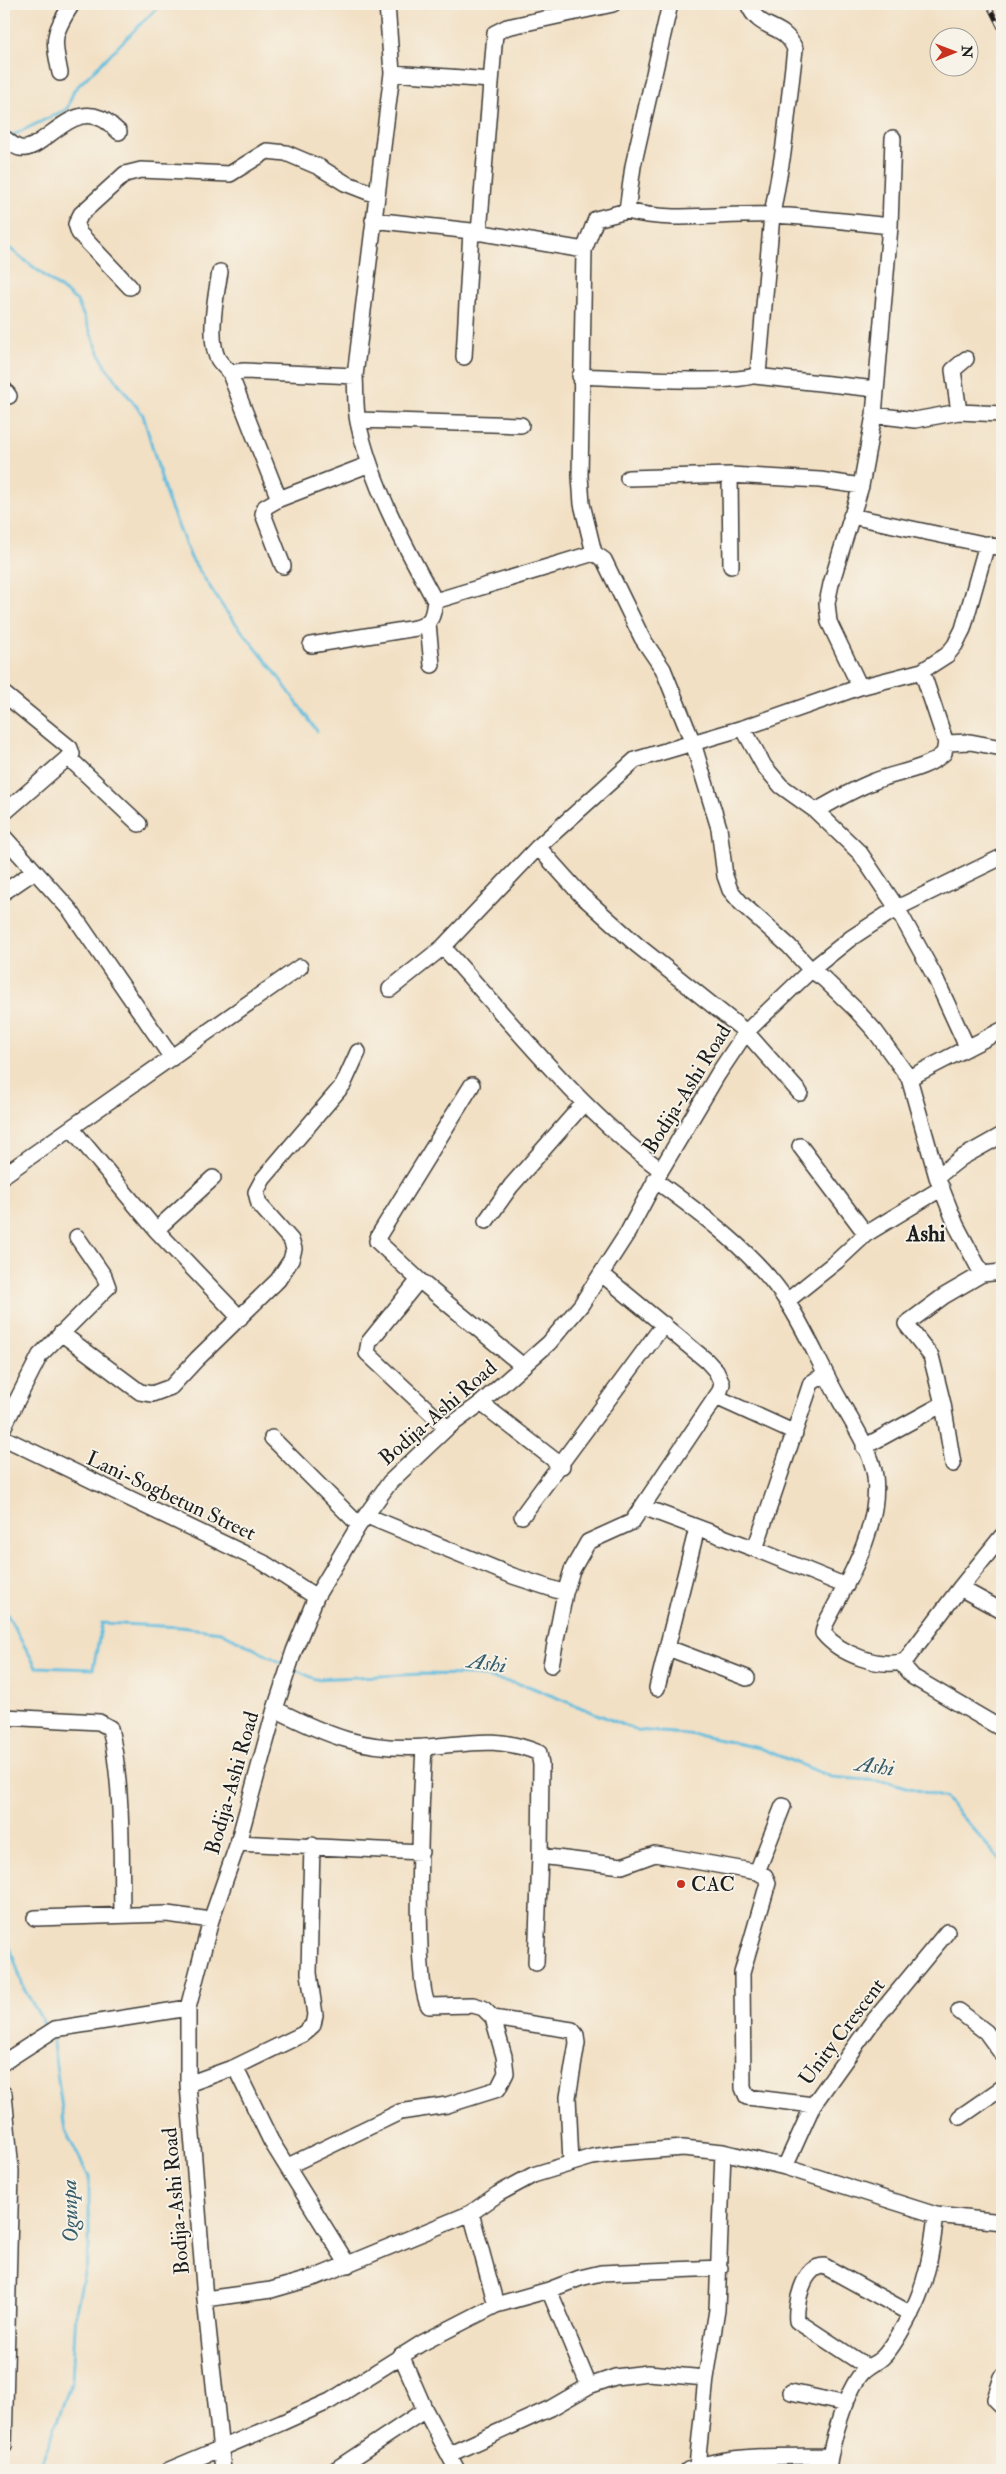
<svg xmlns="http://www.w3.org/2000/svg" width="1006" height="2474" viewBox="0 0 1006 2474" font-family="'IM FELL Double Pica',serif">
  <rect width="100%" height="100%" fill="#f7f3e8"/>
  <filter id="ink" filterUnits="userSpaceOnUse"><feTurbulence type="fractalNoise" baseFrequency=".02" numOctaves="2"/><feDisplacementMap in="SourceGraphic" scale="10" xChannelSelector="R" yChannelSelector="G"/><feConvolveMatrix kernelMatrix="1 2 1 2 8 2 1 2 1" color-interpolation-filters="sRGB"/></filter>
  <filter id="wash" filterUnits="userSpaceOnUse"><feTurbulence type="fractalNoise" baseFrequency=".0096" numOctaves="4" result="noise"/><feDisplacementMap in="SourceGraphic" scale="20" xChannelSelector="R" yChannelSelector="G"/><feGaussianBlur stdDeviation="1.12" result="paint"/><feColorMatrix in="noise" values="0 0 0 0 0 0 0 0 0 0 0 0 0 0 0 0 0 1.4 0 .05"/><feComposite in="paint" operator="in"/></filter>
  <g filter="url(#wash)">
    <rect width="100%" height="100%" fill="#f2e0c4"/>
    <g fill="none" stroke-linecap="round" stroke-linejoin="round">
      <!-- stream -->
      <path stroke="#60bdde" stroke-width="3" d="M9,137L67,109L74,90L161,4
        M4,244L77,301L105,366L143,415L167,498L191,558L225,610L272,668L317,731
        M4,1609L36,1667L93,1669L102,1623L180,1627L221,1632L284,1664
        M294,1669L315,1679L422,1674L475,1675L528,1686L636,1730L697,1735L759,1748L832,1777L889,1782L945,1798L1002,1862
        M4,1929L24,1989L48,2030
        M39,2470L72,2380L76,2311L89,2249V2177L65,2130L52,2037"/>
    </g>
  </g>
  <g filter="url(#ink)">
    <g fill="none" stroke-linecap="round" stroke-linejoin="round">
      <defs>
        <path id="minor" d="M387,4L392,73L355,376C356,391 355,407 358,422C372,486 404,544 435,601
          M670,4L633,166L627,211L596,219L584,250L580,476L582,504L594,553L604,560L642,638L663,669L693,743L719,828L725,876L730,890L741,903L789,946L811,970L824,979L855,1009L875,1031L909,1078L937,1177L956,1225L982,1274
          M60,73C53,38 52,35 72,4
          M392,73L491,80
          M4,138C9,141 14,147 20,148C41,153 68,104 100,118C107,120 113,127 119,132
          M627,211C673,223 725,213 772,215C811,217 851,222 890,226
          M373,220L471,231L584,250
          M479,233L495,33L507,27L613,4
          M220,272C216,294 208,336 217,357C220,364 228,370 233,375
          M130,287L79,233L76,224L81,214L125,174L141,170L230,174L267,151L286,153L319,167L345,183L376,195
          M464,357L471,231
          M355,376L244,371L236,372L232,379L279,499L370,464
          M580,376C610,377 739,386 758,374L772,215L783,153L795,49C783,21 760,33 748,4
          M755,376L876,389
          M4,389L9,396
          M959,412L953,370L966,359
          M874,415L915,420L959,412L1002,414
          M358,420L521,425
          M730,475L731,566
          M628,478L730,475L820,480L861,486
          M279,499L265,507L263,514L283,566
          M851,516L1002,548
          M428,624L432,665
          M311,645L416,628C432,623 433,616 435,601L594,553
          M860,687L829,622L827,603L831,584L861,486L874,415L890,226L893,138
          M4,694L70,748L72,754L4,813
          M743,728L764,766L781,786L816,811L860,853L897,908L934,975L967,1047
          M946,743L970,742L1002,748
          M69,758L139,824
          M816,811C835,800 854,789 875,781C897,772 926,770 944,753L946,743L922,671
          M4,837L70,910L172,1058
          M538,847L581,895L637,945L746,1032L800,1093
          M4,892L35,871
          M443,947C513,1024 577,1107 661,1170
          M390,989L443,947L538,847L635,760L743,728L860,687L922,671L947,655L955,645L963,629L987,544
          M909,1078L1002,1030
          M472,1085L379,1235L377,1241L419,1280L523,1366
          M72,1129L156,1230L240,1318
          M800,1146L866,1234
          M4,1175L300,967
          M937,1177L961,1158L1002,1135
          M655,1180C699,1212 757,1255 786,1300C806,1330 820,1365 838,1397C851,1421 871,1449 875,1476C881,1528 847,1582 825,1625L823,1633C840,1654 879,1669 905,1661
          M486,1221L511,1186L584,1103
          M156,1230L213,1178
          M419,1280L369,1342L367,1353L447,1428
          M787,1301L837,1261L866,1234L942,1188
          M61,1333L140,1392L152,1394L171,1387L197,1359L278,1280L291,1260L294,1249L291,1240L259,1204L256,1192L263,1179L343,1085L358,1052
          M716,1397L795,1433
          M481,1403L562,1466
          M4,1426L40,1355L108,1287L104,1276L77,1237
          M4,1438L264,1563L316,1597
          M272,1438L359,1525
          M864,1447L943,1404
          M953,1464L943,1404L931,1356L906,1324L944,1296L982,1274L1002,1272
          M643,1507L755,1549L846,1586
          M367,1516L513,1576L565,1593L572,1570L588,1542L632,1522L720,1391L722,1384L716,1371L707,1361L603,1275
          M522,1516L664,1324
          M1002,1536L960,1588L905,1661V1668L913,1677L1002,1729
          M755,1549L811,1383L825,1374
          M960,1588L1002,1611
          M668,1648L747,1678
          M551,1665L565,1593
          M657,1688L697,1528
          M275,1709C328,1736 364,1751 425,1747C468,1744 497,1735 539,1753L541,1765L540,1856L536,1963
          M4,1717L99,1722L110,1728C123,1785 121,1855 122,1915
          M783,1806L757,1872L765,1876L768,1883L742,1973L743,2088L747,2097L813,2105
          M238,1843L421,1852
          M540,1856L622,1866L655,1854L757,1872
          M35,1918L167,1914L211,1920
          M959,2011L986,2032L1002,2054
          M493,2018L572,2030L576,2035L577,2043L568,2097L571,2163
          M4,2062L55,2029L188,2008
          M235,2067L271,2141L348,2265
          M188,2084L235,2067L303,2034L313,2025L315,2015L309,1973L312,1845
          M4,2094L11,2171L4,2446
          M960,2117L1002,2088
          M288,2166L400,2112L447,2105L498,2089L506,2073L504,2056L493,2018L483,2008L473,2005L429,2006C412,1987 422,1784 424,1747
          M785,2167L813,2105L871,2024L947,1932
          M471,2213L496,2305
          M549,2290L589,2386
          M205,2299L271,2290L316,2277L471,2213L498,2194L533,2175L592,2157L620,2153L683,2148L723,2152L785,2167L936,2215L1002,2222
          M401,2355L425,2410L457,2470
          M867,2367L797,2321C795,2305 803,2266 824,2266L911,2314
          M1002,2377L995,2399L1002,2406
          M791,2392L846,2404
          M450,2454L551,2408L589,2386L615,2377L648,2373L706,2378
          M697,2466L706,2378L717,2310L723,2152
          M169,2470L281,2423L330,2401L422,2343L496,2305L549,2290L580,2278L601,2273L720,2268
          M223,2470L205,2299L188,2084V2008L211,1920L238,1843L275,1709L294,1651L316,1597L359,1525L390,1482L447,1428L481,1403L549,1343L581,1305L628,1232L661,1170L718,1074L746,1032L811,970L851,938L897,908L1002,857
          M335,2470L425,2410
          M688,2470C728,2453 787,2457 830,2456
          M828,2470C831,2444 845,2393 862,2373C868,2366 877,2363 883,2357C894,2346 903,2328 910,2315C927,2284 932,2250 936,2215"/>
      </defs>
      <!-- minor casing -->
      <use href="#minor" stroke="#3c3935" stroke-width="18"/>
      <!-- minor -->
      <use href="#minor" stroke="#fff" stroke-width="15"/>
      <defs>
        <path id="rail" d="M988,4L1002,32"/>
      </defs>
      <!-- rail casing -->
      <use href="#rail" stroke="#1c1c1c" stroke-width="5"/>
      <!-- rail -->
      <use href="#rail" stroke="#f7f3e8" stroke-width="3" stroke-dasharray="9" stroke-linecap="butt"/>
    </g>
  </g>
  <!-- markers -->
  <circle fill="#c8321e" stroke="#f7f3e8" stroke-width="2" cx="681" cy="1884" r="5"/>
  <g text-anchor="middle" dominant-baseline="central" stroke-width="4" stroke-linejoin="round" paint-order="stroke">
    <!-- street labels -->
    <g font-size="21" fill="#1c1c1c" stroke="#f7f3e8">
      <text transform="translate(687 1089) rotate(-58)">Bodija-Ashi Road</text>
      <text transform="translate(438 1413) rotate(-41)">Bodija-Ashi Road</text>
      <text transform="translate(171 1496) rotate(25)">Lani-Sogbetun Street</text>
      <text transform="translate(232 1783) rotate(-74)">Bodija-Ashi Road</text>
      <text transform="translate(842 2032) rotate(-53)">Unity Crescent</text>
      <text transform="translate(176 2201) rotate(-95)">Bodija-Ashi Road</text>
    </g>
    <!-- poi labels -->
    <g font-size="21" fill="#1c1c1c" stroke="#f7f3e8" text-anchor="start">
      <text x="691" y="1884">CAC</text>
    </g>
    <!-- neighbourhood labels -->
    <g font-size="22" font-weight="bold" fill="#1c1c1c" stroke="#f7f3e8">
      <text x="926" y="1234">Ashi</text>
    </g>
    <!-- water labels -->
    <g font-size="22" font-style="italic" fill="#375c6a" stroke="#f7f3e8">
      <text transform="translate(487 1663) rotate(8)">Ashi</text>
      <text transform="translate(875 1766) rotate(8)">Ashi</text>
      <text transform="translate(70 2211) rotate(-92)">Ogunpa</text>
    </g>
  </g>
  <!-- margin -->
  <rect width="1006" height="2474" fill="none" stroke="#f7f3e8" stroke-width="20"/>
  <!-- north arrow -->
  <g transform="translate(954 52) rotate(89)"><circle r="24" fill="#f7f3e8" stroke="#9f9d96"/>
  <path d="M0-4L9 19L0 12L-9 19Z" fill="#c8321e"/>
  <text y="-8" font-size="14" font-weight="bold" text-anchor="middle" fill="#1c1c1c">N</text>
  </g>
</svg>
